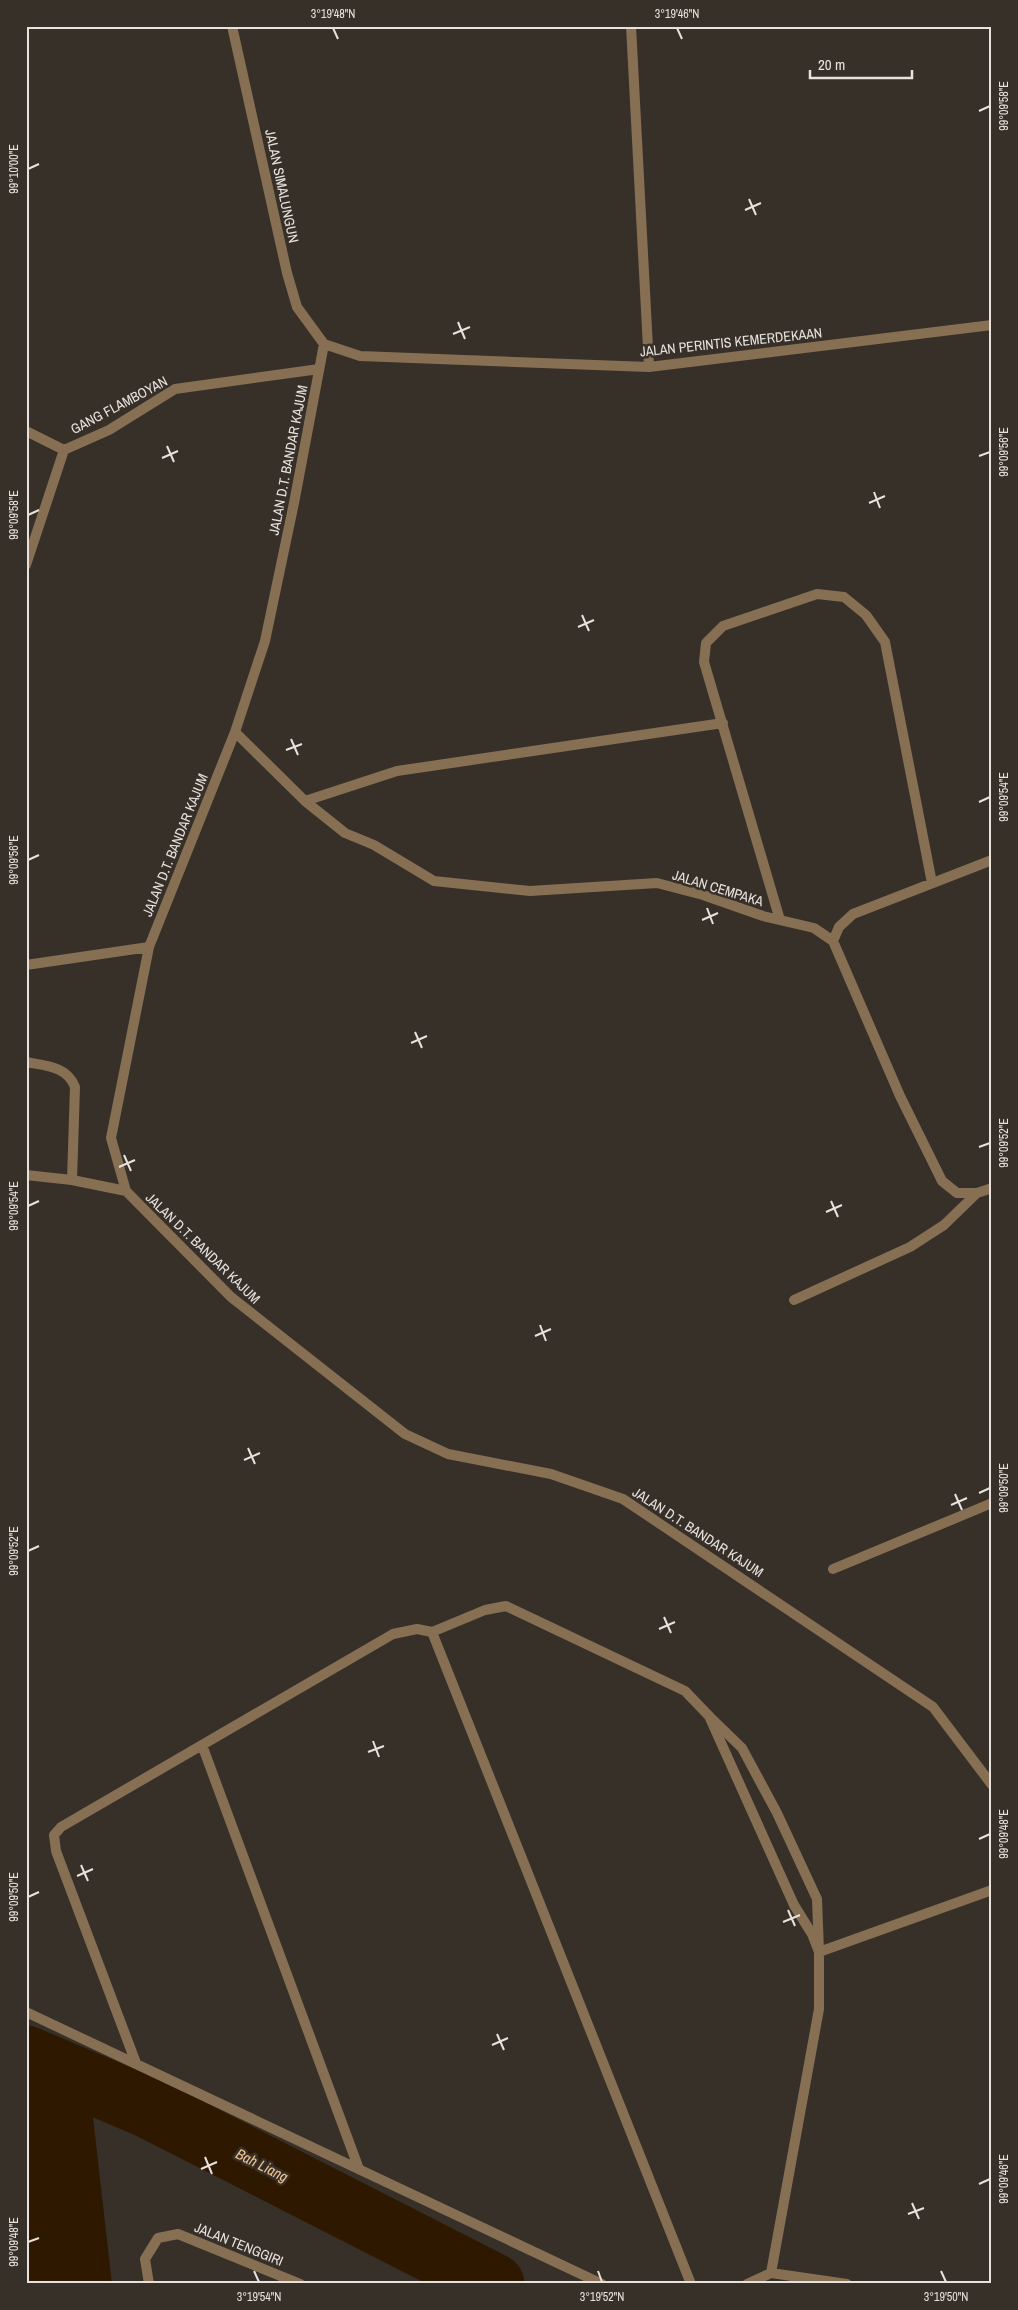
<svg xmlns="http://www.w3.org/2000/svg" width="1018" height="2310" viewBox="0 0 1018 2310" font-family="'Archivo Narrow',sans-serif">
  <rect width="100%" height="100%" fill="#373029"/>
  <!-- water -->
  <path fill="#2e1900" d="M26,2036L87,2064L112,2284H26Z"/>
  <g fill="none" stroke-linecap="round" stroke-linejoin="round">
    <!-- river -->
    <path stroke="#2e1900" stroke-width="61" d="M26,2056L149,2108L494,2284"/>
    <!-- service -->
    <path stroke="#876f53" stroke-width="10" d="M710,1717L742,1748L777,1813L817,1899L819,1951"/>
    <!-- minor -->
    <path stroke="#876f53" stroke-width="10" d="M232,26L287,273L297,307L324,344
      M631,26L649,367
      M324,344L294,503L265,641L235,732L149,947L111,1138L126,1191L231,1297L405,1434L448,1454L551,1474L623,1499L933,1707L992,1785
      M324,344L360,356L649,367L992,325
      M26,431L64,450L109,430L175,389L319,369
      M26,565L64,450
      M235,732L305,801L345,833L374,845L434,881L530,891L657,883L703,895L763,916L814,928L833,941L900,1096L942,1181L957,1193H977L992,1188
      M305,801L397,771L723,723
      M780,920L704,662L706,643L723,626L817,594L844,597L866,615L885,642L932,883
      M833,941L839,927L853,914L992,860
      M26,965L149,947
      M26,1062C46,1066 67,1066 75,1087L72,1180
      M26,1175L72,1180L126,1191
      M794,1300L910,1247L944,1225L977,1193
      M833,1569L992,1503
      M432,1632L485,1610L506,1606L685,1691L709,1716L794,1905L812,1934L819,1952V2009L771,2273
      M202,1745L359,2169
      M819,1952L992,1890
      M26,2012L602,2284
      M136,2063L56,1851L54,1835L61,1827L393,1634L417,1629L432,1632L691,2284
      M149,2284L145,2259L158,2238L178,2234L300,2284
      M747,2284L771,2273L847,2284"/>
  </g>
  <!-- ticks -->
  <path fill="none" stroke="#e7e2de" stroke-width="2" d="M333,28L338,39M677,28L682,39M979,111L990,106M28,169L39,164M749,199L756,215M745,210L761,203M458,322L465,339M453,334L470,327M167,446L174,462M979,456L990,452M162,458L178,451M874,492L880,508M869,503L885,496M28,515L39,510M582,615L589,631M578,627L594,620M291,739L298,755M286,750L302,744M979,802L990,797M28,860L39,855M707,908L713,924M702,920L718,913M415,1032L422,1048M411,1043L427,1036M979,1147L990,1143M124,1155L131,1171M119,1167L135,1160M831,1201L838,1217M28,1206L39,1201M826,1212L842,1205M540,1325L546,1341M535,1336L551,1329M248,1448L255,1464M244,1460L260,1453M979,1493L990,1488M955,1494L962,1510M951,1505L967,1498M28,1551L39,1546M664,1617L671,1633M659,1629L675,1622M373,1741L379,1757M368,1752L384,1746M979,1839L990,1834M81,1865L88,1881M77,1876L93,1869M28,1897L39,1892M788,1910L795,1926M783,1922L800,1915M497,2034L504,2050M492,2045L508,2038M205,2157L212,2174M201,2169L217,2162M979,2184L990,2179M912,2203L919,2219M908,2214L924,2208M28,2242L39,2238M254,2271L259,2282M598,2271L602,2282M941,2271L946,2282"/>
  <g text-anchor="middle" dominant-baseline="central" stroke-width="5" stroke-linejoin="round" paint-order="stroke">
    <!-- street labels -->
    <g font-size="14" fill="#e7e2de" stroke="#373029">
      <text transform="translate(282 186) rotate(78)">JALAN SIMALUNGUN</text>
      <text transform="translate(731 342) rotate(-6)">JALAN PERINTIS KEMERDEKAAN</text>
      <text transform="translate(119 405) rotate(-28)">GANG FLAMBOYAN</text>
      <text transform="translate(288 460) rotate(-79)">JALAN D.T. BANDAR KAJUM</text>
      <text transform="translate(175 845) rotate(-68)">JALAN D.T. BANDAR KAJUM</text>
      <text transform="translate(718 888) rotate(17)">JALAN CEMPAKA</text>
      <text transform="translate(203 1248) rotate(44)">JALAN D.T. BANDAR KAJUM</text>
      <text transform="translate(698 1532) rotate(33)">JALAN D.T. BANDAR KAJUM</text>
      <text transform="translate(239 2244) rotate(22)">JALAN TENGGIRI</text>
    </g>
    <!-- water labels -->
    <g font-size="15" font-style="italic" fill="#f1c593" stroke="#373029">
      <text transform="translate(262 2165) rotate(27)">Bah Liang</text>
    </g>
  </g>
  <!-- border -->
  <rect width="1018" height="2310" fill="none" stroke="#373029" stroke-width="55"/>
  <!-- scale -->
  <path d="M810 70v8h102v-8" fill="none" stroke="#e7e2de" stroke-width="2.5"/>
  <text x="818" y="70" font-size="15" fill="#e7e2de" stroke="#373029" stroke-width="4" paint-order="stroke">20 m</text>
  <rect x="28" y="28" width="962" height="2254" fill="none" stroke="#e7e2de" stroke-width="2"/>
  <g font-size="12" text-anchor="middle" fill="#e7e2de">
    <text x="333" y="18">3°19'48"N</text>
    <text x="677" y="18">3°19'46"N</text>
    <text transform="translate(1004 106) rotate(-90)" y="4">99°09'58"E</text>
    <text transform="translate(14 169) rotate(-90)" y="4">99°10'00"E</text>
    <text transform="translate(1004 452) rotate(-90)" y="4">99°09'56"E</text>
    <text transform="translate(14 515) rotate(-90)" y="4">99°09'58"E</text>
    <text transform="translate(1004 797) rotate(-90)" y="4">99°09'54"E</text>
    <text transform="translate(14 860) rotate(-90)" y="4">99°09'56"E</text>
    <text transform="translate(1004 1143) rotate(-90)" y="4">99°09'52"E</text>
    <text transform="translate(14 1206) rotate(-90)" y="4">99°09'54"E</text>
    <text transform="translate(1004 1488) rotate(-90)" y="4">99°09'50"E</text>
    <text transform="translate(14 1551) rotate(-90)" y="4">99°09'52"E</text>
    <text transform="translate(1004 1834) rotate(-90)" y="4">99°09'48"E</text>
    <text transform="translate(14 1897) rotate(-90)" y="4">99°09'50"E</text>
    <text transform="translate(1004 2179) rotate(-90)" y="4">99°09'46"E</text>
    <text transform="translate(14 2242) rotate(-90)" y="4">99°09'48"E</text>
    <text x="259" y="2301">3°19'54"N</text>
    <text x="602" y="2301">3°19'52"N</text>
    <text x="946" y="2301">3°19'50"N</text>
  </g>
</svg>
